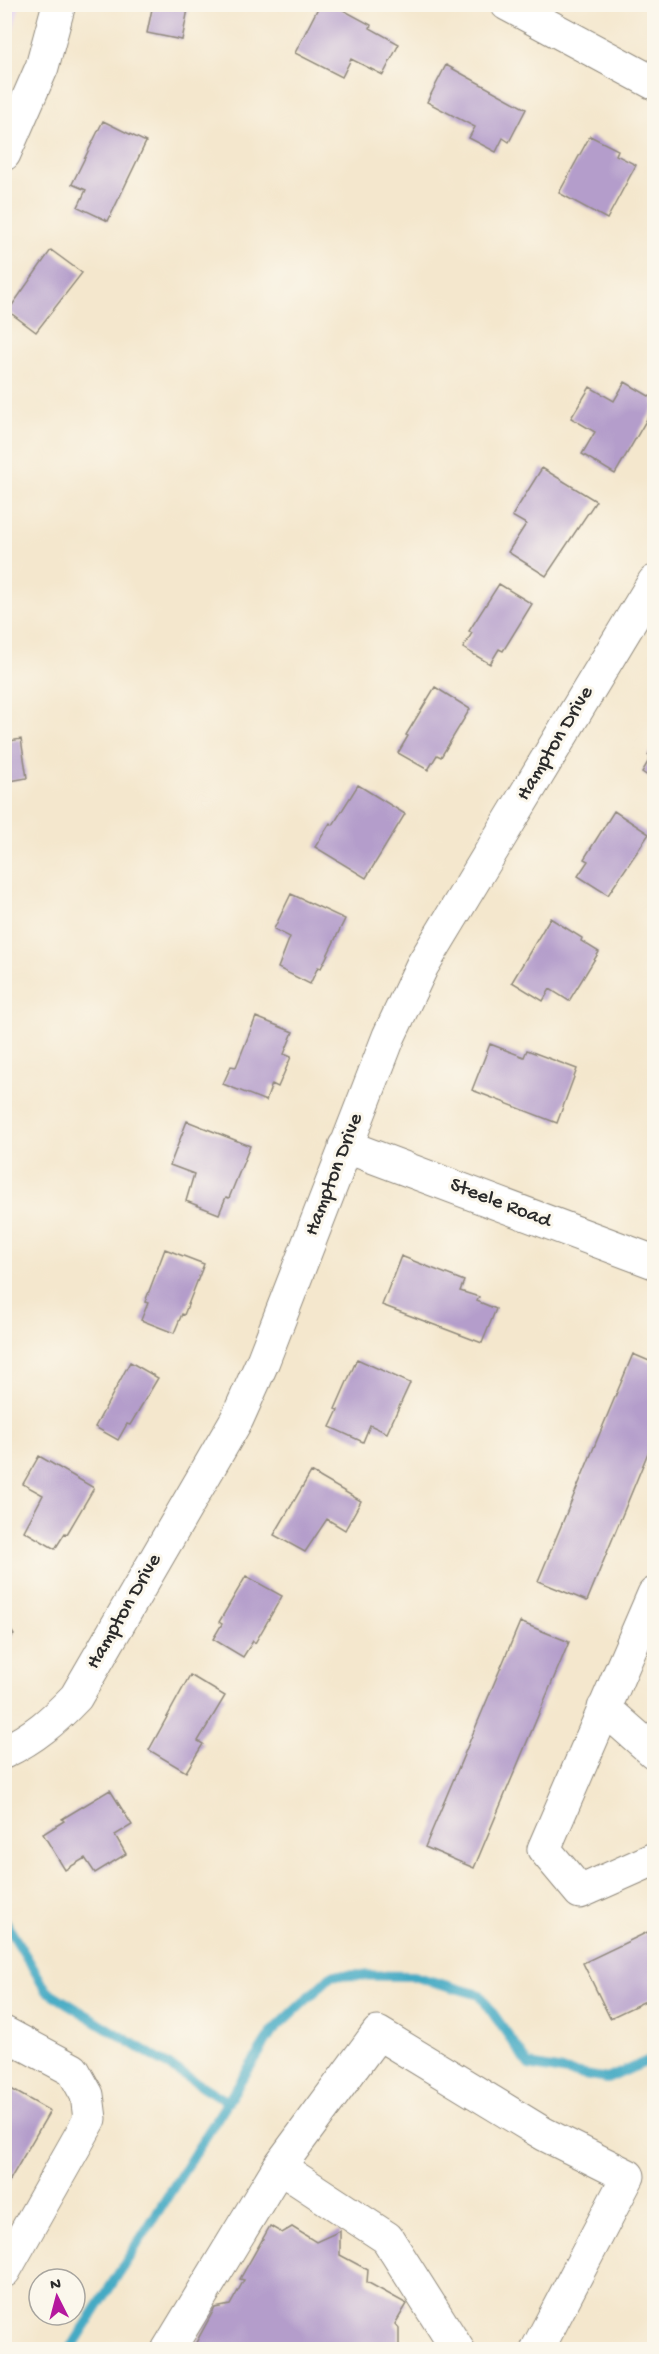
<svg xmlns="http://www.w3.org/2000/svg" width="659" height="2354" viewBox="0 0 659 2354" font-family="'Gochi Hand',sans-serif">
  <rect width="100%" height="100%" fill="#fbf7ec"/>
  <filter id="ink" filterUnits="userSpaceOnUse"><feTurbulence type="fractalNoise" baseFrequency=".0167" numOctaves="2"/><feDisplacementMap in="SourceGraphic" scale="12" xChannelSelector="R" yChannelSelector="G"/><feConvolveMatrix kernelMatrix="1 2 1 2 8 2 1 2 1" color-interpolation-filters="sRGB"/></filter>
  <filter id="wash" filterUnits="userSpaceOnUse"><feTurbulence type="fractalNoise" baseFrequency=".008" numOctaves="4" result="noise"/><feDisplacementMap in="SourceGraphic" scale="24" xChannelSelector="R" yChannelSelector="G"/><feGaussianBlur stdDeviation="1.35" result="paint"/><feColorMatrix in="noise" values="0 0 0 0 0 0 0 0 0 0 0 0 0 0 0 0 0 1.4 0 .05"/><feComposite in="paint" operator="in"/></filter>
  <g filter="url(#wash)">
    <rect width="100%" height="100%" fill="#f4e7cd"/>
    <!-- built -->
    <path fill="#e4d3f1" d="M5,4L20,5L5,63L4,5Z"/>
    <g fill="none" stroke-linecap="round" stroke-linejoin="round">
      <!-- stream -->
      <path stroke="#45aac4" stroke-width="10" d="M4,1920L47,1991L228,2102
        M70,2350L272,2032L332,1975L413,1976L480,1995L529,2065L607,2079L654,2058"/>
    </g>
    <g id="blocks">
      <!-- building -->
      <path fill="#b49dcb" d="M153,4H189L182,40L147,33Z
        M320,4H332L371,25L370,28L399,44L383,75L351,59L342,77L295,53Z
        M446,65L526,109L509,142L503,138L496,152L469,138L475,127L427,102Z
        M103,121L146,142L108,221L78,207L86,190L72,184Z
        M590,136L618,150L616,155L636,165L607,219L559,193Z
        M51,250L82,273L36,332L8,311Z
        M625,382L654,399V407L615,474L582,454L595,432L571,418L590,387L614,401Z
        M542,468L596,501L546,576L508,552L526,524L512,516Z
        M499,584L532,604L503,651L499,649L490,664L463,648L472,633L469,631Z
        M435,687L470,709L441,757L437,755L428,770L398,753L408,736L406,735Z
        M21,739L27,778L4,782V742Z
        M654,745V780L642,772L651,757L648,755Z
        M358,785L405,814L366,878L315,847L330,823L333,825Z
        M614,811L649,834L608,895L578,876L588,861L584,859Z
        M291,894L345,919L321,968L318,967L310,984L278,968L290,937L274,929Z
        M550,918L582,938L581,941L599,952L569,1001L550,989L543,1001L512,982Z
        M256,1017L293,1032L284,1054L291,1057L278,1087L272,1084L266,1101L223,1084L231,1066L236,1067Z
        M490,1044L524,1057L527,1050L577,1069L557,1123L472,1090Z
        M187,1121L250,1146L229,1198L226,1197L219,1214L186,1201L194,1174L170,1165Z
        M165,1249L204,1264L184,1315L182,1314L174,1333L141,1320L148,1303L145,1302Z
        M401,1256L464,1281L460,1291L479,1297L477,1301L496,1309L482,1343L382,1305Z
        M633,1354L654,1363V1438L587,1601L538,1581Z
        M357,1359L410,1383L387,1433L370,1425L363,1442L330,1427L338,1410L335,1409Z
        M130,1362L158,1378L130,1425L127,1424L118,1440L95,1427Z
        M39,1456L94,1488L67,1534L65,1533L55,1549L24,1531L43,1495L23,1484Z
        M311,1472L361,1501L345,1530L327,1519L305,1552L274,1535Z
        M246,1576L282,1596L255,1643L253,1641L243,1657L213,1639L222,1624L219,1622Z
        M4,1619L14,1635L4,1641Z
        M520,1622L569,1642L474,1868L425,1847Z
        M190,1675L225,1696L198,1741L203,1744L186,1772L149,1750Z
        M110,1790L132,1825L115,1835L126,1854L95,1873L85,1858L65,1870L43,1834L64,1821L62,1819Z
        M654,1929V1997L610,2018L583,1963Z
        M4,2085L50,2111L4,2190Z
        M270,2226L282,2233L292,2227L316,2242L340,2231V2255L368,2270L367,2282L407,2304L395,2324L399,2329V2350H192L215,2308L230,2305L244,2280L240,2279Z"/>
    </g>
  </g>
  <g filter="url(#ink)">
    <use href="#blocks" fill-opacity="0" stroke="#90897c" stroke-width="1.5"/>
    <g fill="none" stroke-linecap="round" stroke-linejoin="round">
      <defs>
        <path id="minor" d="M507,4L654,83
          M4,154L42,67L59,4
          M345,1146L654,1262
          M654,1594L544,1849L580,1892L654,1859
          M604,1708L654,1752
          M4,1752C35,1737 53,1721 76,1697L237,1419L263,1361L389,1036L422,966L654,582
          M4,2033L73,2070L87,2095L90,2119L4,2271
          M279,2167L387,2238L458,2350
          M168,2350L279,2167L378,2033L544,2134L628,2176L537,2350"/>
      </defs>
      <!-- minor casing -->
      <use href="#minor" stroke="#90897c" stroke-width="35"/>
      <!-- minor -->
      <use href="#minor" stroke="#fff" stroke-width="33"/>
    </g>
  </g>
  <g text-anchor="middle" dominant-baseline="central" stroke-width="6" stroke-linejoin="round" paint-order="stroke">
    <!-- street labels -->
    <g font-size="21" fill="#2b2b2b" stroke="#fbf7ec">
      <text transform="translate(556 744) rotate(-59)">Hampton Drive</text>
      <text transform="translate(335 1175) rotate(-69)">Hampton Drive</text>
      <text transform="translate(500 1204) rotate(21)">Steele Road</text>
      <text transform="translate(125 1612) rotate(-60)">Hampton Drive</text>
    </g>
  </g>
  <!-- margin -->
  <rect width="659" height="2354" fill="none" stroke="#fbf7ec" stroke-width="24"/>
  <!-- north arrow -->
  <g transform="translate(57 2297) rotate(354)"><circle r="28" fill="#fbf7ec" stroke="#a8a59f" stroke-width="1.5"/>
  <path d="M0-4.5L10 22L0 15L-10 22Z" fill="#b5179e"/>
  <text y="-9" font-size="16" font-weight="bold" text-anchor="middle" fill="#2b2b2b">N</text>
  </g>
</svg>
